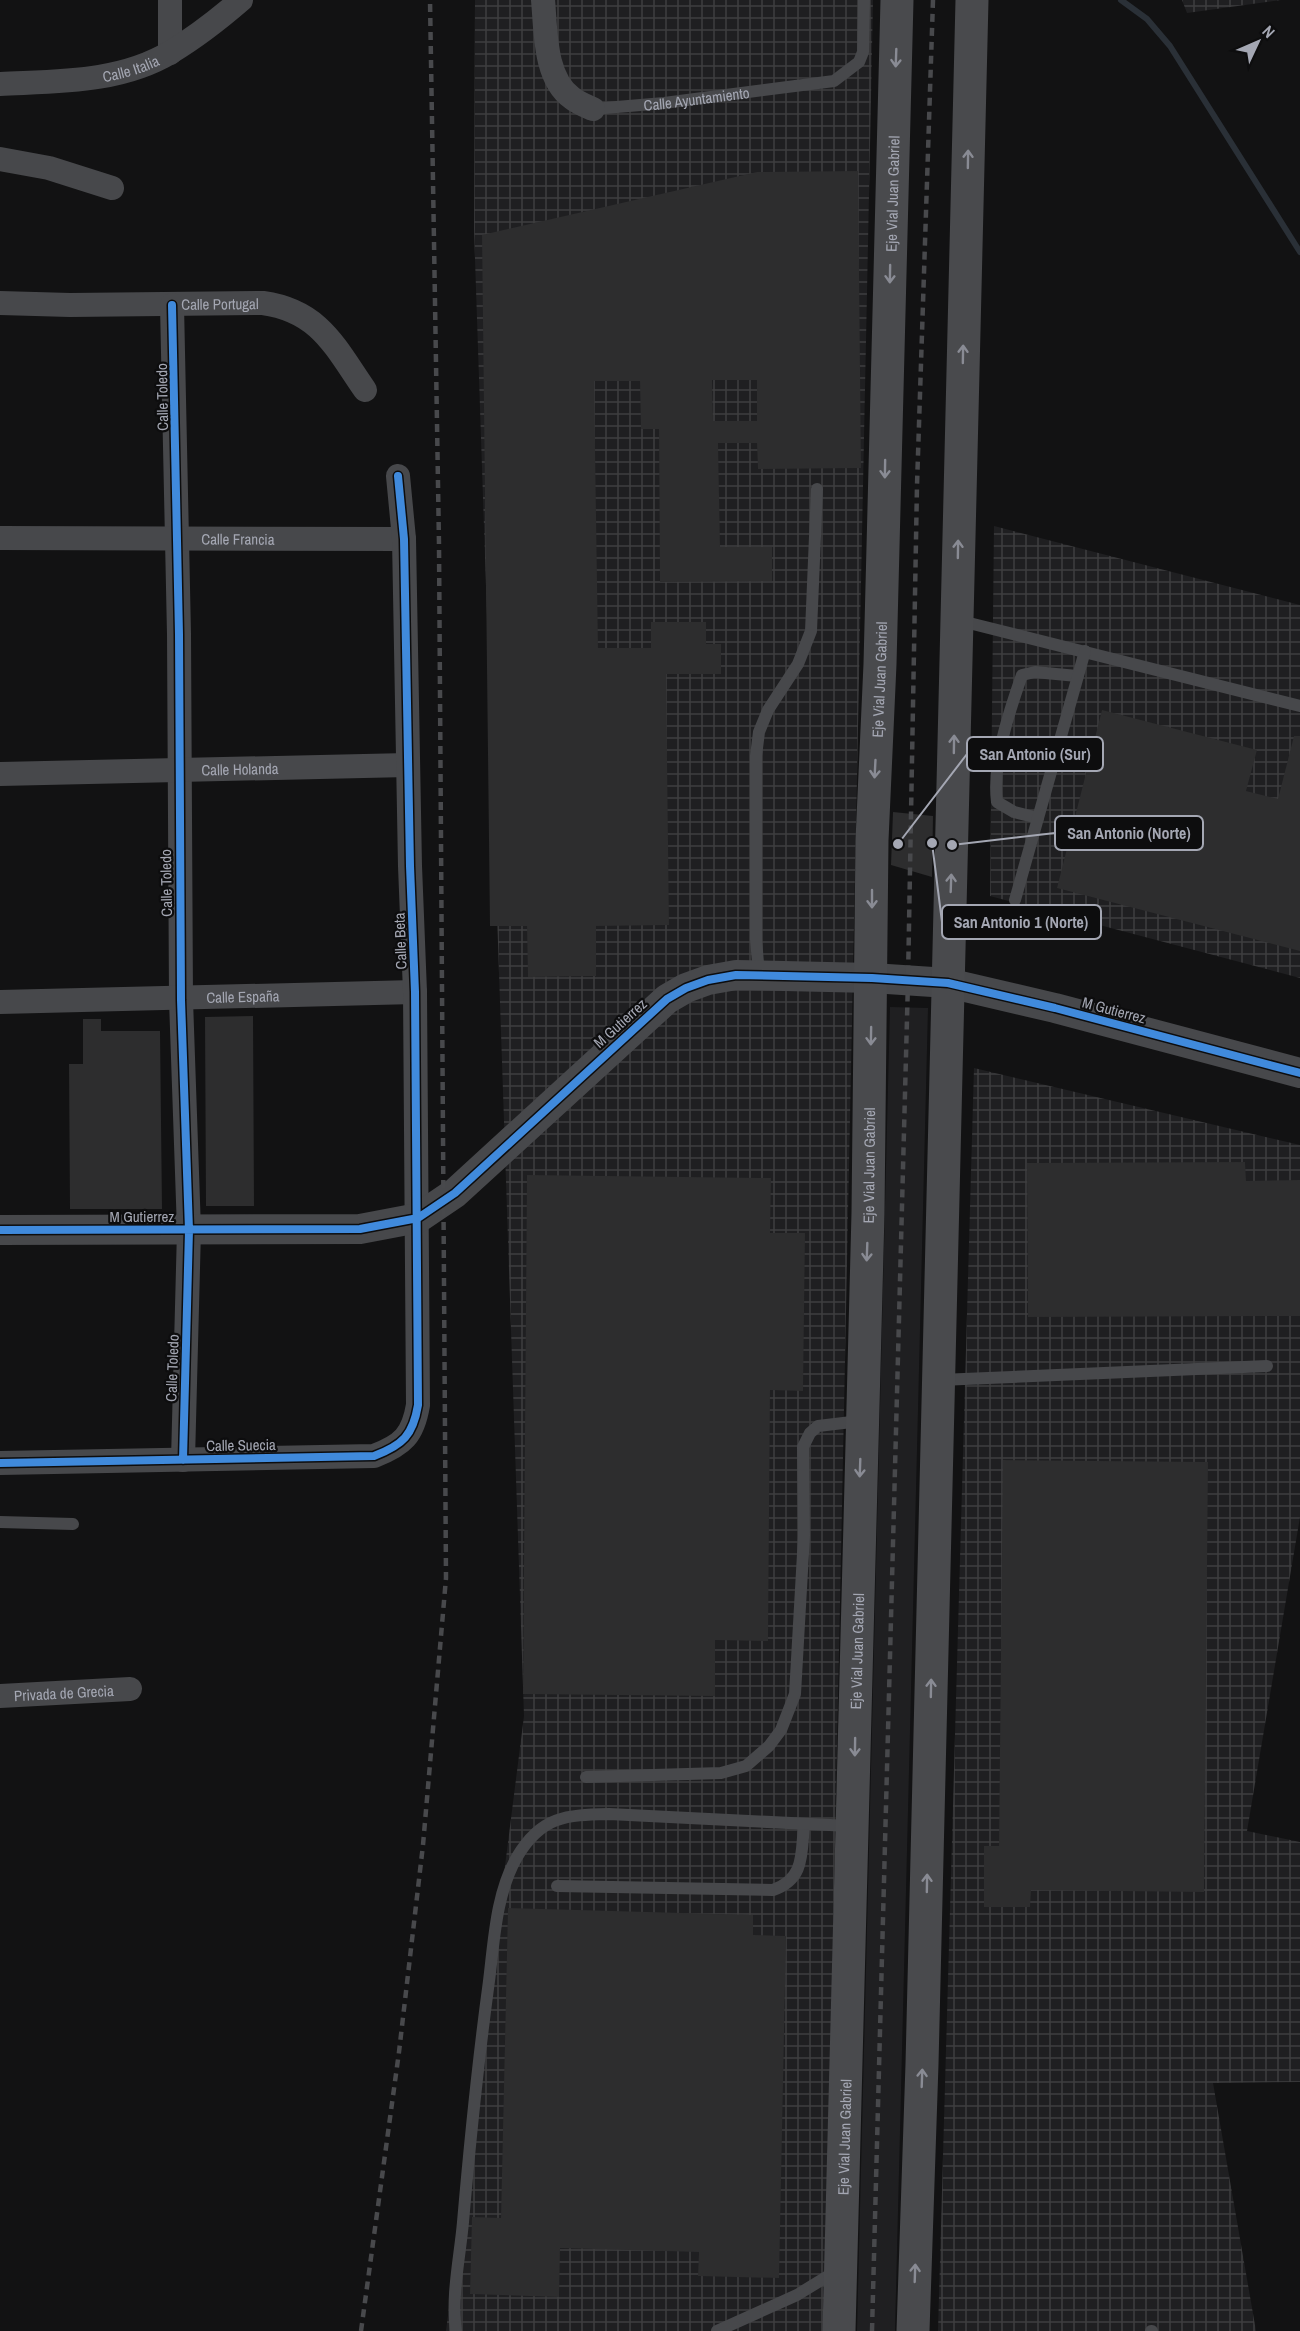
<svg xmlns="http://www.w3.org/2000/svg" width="1300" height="2331" viewBox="0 0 1300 2331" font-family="'Archivo Narrow',sans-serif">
  <defs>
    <pattern id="industrial-grid" width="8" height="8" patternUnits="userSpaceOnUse" patternTransform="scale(1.5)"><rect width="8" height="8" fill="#1f1f21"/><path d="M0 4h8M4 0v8" fill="none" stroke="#3d3d3f"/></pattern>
  </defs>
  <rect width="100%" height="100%" fill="#121213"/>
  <!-- built -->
  <path fill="#1f1f21" d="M890,1007L928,1008L895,2331H857Z"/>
  <!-- industrial -->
  <path fill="url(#industrial-grid)" d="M475,0H873L825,2331H446L524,1716L474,229Z
    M1182,0H1281L1187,13Z
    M994,526L1300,605V978L990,896Z
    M974,1068L1300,1145V1517L1247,1831L1300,1842V2082L1213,2083L1256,2331H938Z"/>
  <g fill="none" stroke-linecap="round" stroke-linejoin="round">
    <!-- stream -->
    <path stroke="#2a3037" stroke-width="6" d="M1121,0L1147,19L1170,46L1300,252"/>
  </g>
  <!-- building -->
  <path fill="#2d2d2e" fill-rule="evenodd" d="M858,171L861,468L758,469L757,443H718L720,547H772V581L660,582L659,429H641L640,381H594L598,648H651V622H706V644H721V674H666L669,925L596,926V976L528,977L527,926H490L482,235L757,172ZM712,380H757V421H713Z
    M1102,710L1257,750L1246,791L1278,799L1294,736H1300V951L1057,888Z
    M893,812L933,816L932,877L891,865Z
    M253,1016L254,1206H206L205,1017Z
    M83,1019H101V1031H160L162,1209H70L69,1064H83Z
    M1245,1162L1246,1181L1300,1180V1316L1028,1317L1027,1163Z
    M527,1175L771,1178L770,1233H805L803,1391L770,1390L768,1641L715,1640V1696L523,1694Z
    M1003,1460L1208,1462L1204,1892L1031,1890L1030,1907H984V1846H999Z
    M508,1908L753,1915V1935L786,1936L779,2278L698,2276L699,2252L560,2248L559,2297L470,2294L472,2217L501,2218Z"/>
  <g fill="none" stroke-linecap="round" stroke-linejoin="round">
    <!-- service -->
    <g stroke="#47484b" stroke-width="12">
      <path id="s1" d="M593,109L664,103L834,81L859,62L863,52L864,0"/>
      <path d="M957,620L1300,706"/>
      <path d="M1038,818L1014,812L997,802C992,763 1009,712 1022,675L1035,672L1077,676"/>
      <path d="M1015,900L1085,651"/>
      <path d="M759,975L756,939V756L759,732L768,710L798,664L811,631L817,489"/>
      <path d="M940,1380L1267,1366"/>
      <path d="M0,1522L73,1524"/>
      <path d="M586,1777L721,1773L746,1766L769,1746L781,1730L795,1694L804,1536L803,1447L810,1433L818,1426L860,1421"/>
      <path d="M557,1886L773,1890C805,1879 801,1854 804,1825"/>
      <path d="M456,2331C451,2296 460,2257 463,2222C470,2141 478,2062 489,1981C494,1941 496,1893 517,1857C541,1816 566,1815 609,1814L850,1826"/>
      <path d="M717,2331L797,2295L836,2271"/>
      <path d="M1151,2331H1152"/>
    </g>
    <!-- minor -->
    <g stroke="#47484b" stroke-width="24">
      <path d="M170,0V53"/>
      <path d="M543,0C546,31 544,78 572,98C578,103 586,106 593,109"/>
      <path id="s2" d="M0,84C57,81 120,83 171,52C196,37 219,19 241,0"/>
      <path d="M0,159L49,168L112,188"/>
      <path id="s3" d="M0,303L70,305L263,303C320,311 335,347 365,390"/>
      <path d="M172,305L179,634L181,1000L189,1230L183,1460"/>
      <path id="s4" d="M0,538L404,539"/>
      <path id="s5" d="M0,774L408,765"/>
      <path id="s6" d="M0,1002L415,992"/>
      <path d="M0,1463L374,1456C403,1445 413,1435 418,1405L415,992L410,866L404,539L398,476"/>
      <path id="s7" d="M0,1696L130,1689"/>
    </g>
    <!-- tertiary -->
    <path stroke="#47484b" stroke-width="30" d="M0,1230L360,1229L418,1218L455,1193L667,999L686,988L708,980L736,975L872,978L948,983L1055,1008L1300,1073"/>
    <!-- primary -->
    <g stroke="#494a4d" stroke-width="33">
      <path id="s8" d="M839,2331L868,1213L872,840L880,664L897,0"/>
      <path d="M913,2331L922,2064L972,0"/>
    </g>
    <!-- rail -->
    <path stroke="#48494c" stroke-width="4.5" stroke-dasharray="8 6" stroke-linecap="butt" d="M361,2331L399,2052L423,1845L446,1578L439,544L430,0
      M872,2331L908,981L917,485L933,0"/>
    <defs>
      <path id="cycleway" d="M172,305L179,634L181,1000L189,1230L183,1460
        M0,1230L360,1229L418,1218L455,1193L667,999L686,988L708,980L736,975L872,978L948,983L1055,1008L1300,1073
        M0,1463L374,1456C403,1445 413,1435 418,1405L415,992L410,866L404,539L398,476"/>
    </defs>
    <!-- cycleway casing -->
    <use href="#cycleway" stroke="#0d0d0e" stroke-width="11"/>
    <!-- cycleway -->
    <use href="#cycleway" stroke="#408adc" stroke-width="8"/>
  </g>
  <!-- one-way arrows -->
  <defs><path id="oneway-shaft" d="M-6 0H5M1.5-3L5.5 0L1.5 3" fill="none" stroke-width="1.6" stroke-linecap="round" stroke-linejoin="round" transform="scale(1.5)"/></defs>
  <g stroke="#898b94">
    <use href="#oneway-shaft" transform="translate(896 58) rotate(92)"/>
    <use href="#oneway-shaft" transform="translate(968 159) rotate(-89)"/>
    <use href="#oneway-shaft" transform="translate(890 274) rotate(91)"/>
    <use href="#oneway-shaft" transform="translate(963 354) rotate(-89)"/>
    <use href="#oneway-shaft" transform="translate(885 469) rotate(91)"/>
    <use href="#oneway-shaft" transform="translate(958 549) rotate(-89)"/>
    <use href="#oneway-shaft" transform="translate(954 744) rotate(-89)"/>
    <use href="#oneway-shaft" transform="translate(875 769) rotate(93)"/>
    <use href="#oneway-shaft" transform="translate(951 883) rotate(-88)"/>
    <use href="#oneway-shaft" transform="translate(872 899) rotate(90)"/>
    <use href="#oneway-shaft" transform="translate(871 1036) rotate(91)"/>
    <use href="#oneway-shaft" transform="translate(867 1252) rotate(92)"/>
    <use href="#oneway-shaft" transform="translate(860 1468) rotate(92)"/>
    <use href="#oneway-shaft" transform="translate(931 1688) rotate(-89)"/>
    <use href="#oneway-shaft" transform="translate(855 1747) rotate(91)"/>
    <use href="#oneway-shaft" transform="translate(927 1883) rotate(-89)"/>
    <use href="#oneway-shaft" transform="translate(922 2078) rotate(-88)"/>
    <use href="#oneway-shaft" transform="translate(915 2273) rotate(-88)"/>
  </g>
  <g text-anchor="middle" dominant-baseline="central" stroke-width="4.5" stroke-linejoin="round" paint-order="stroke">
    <!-- street labels -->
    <g font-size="15" fill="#a4a7b3" stroke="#0d0d0e">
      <text stroke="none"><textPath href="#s2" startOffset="132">Calle Italia</textPath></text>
      <text stroke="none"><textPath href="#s1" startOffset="104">Calle Ayuntamiento</textPath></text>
      <text stroke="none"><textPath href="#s8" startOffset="2138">Eje Vial Juan Gabriel</textPath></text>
      <text stroke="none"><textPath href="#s3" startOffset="220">Calle Portugal</textPath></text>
      <text transform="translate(162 397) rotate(-91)">Calle Toledo</text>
      <text stroke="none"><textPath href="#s4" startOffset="238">Calle Francia</textPath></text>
      <text stroke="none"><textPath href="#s8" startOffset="1652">Eje Vial Juan Gabriel</textPath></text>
      <text stroke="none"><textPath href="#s5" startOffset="240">Calle Holanda</textPath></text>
      <text transform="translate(166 883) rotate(-91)">Calle Toledo</text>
      <text transform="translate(400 941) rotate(-92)">Calle Beta</text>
      <text stroke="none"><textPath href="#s6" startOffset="243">Calle España</textPath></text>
      <text transform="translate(1114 1010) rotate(15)">M Gutierrez</text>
      <text transform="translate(620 1023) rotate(-42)">M Gutierrez</text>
      <text stroke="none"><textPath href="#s8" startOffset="1166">Eje Vial Juan Gabriel</textPath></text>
      <text x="142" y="1216">M Gutierrez</text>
      <text transform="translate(172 1368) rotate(-88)">Calle Toledo</text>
      <text transform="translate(241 1445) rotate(-1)">Calle Suecia</text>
      <text stroke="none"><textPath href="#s8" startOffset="680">Eje Vial Juan Gabriel</textPath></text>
      <text stroke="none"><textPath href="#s7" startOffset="64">Privada de Grecia</textPath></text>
      <text stroke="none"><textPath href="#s8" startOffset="194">Eje Vial Juan Gabriel</textPath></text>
    </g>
  </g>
  <!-- callouts -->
  <path fill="none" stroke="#a4a7b3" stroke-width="2" d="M898 844L967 754M952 845L1055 833M932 843L942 922"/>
  <g fill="#a4a7b3" stroke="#0d0d0e" stroke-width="2">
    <circle cx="898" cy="844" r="6"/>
    <circle cx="952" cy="845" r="6"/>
    <circle cx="932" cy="843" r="6"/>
  </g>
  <g fill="#0d0d0e" stroke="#a4a7b3" stroke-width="2">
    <rect x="967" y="737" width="136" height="34" rx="6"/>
    <rect x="1055" y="816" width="148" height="34" rx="6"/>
    <rect x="942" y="905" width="159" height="34" rx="6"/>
  </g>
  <g font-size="16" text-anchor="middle" font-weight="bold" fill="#a4a7b3">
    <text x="1035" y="760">San Antonio (Sur)</text>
    <text x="1129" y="839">San Antonio (Norte)</text>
    <text x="1021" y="928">San Antonio 1 (Norte)</text>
  </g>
  <!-- north arrow -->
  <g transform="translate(1258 42) rotate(46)" stroke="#0d0d0e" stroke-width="4.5" paint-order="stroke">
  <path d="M0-4.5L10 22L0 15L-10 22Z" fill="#a4a7b3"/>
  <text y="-9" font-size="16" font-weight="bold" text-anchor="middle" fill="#a4a7b3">N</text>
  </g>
</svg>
